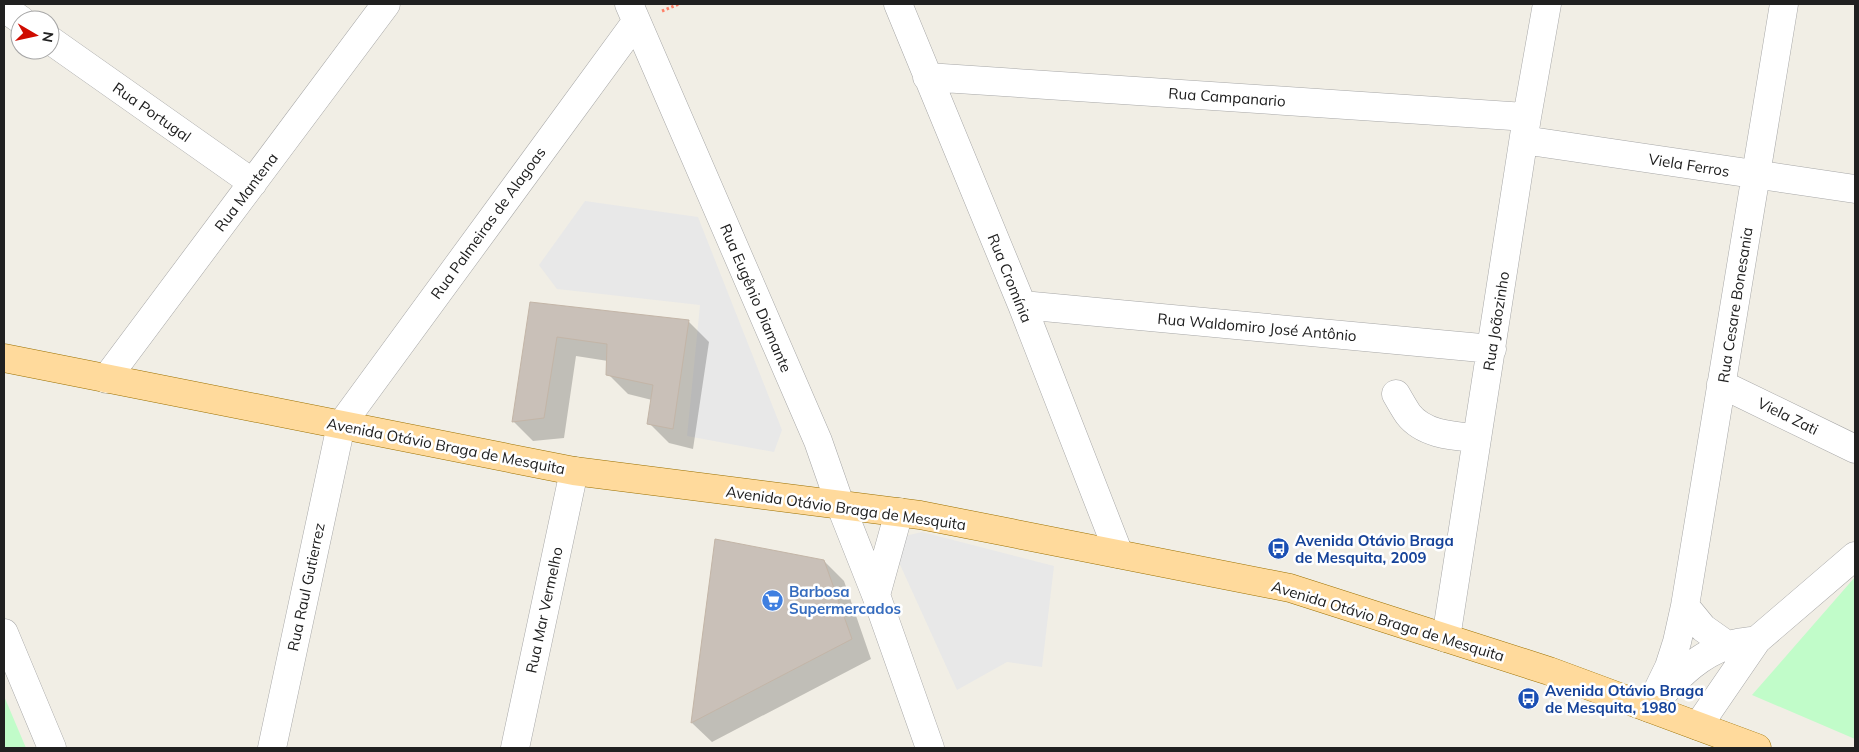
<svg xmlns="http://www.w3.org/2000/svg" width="1859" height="752" viewBox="0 0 1859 752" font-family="Mulish,sans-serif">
  <rect width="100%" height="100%" fill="#f1eee5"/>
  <!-- park -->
  <path fill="#c1fcc9" d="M1855,577V739L1752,695Z
    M4,696L26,748H4Z"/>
  <!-- parking -->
  <path fill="#e8e8e8" d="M585,201L698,217L782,430L774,452L687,436L700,305L557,289L539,265Z
    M922,532L1054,566L1042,667L1007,662L957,690L897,558L905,536Z"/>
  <!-- shadow -->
  <path fill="#0003" d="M531,303L689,322L709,342L693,449L669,443L649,423L652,400L628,394L608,374V361L576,356L564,438L533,441L513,421Z
    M716,541L824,561L844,581L871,659L712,742L692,723Z"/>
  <!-- building -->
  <path fill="#c9c0b8" stroke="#c3b5a7" d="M530,302L689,320L673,429L647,424L653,385L606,375L607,344L557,337L544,418L512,422Z
    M715,539L824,560L852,639L691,723Z"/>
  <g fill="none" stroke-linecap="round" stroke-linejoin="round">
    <defs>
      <path id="minor" d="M629,4L818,441L840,504L876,595L930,748
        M898,4L1022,305L1119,554
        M4,8L21,20
        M50,40L253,183
        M927,77L1527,117
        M1524,140L1855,189
        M1022,305L1492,349
        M106,379L386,4
        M1721,384L1855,449
        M1396,394C1400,401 1404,408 1408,414C1424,435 1454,436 1477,438
        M876,595L899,512
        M1685,606L1703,628L1727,645
        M4,633L52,748
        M1446,638L1527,117L1547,4
        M1663,693C1682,673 1700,655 1726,646C1735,642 1747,642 1757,640
        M1649,708L1669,667L1677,642L1685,606L1784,4
        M1698,726L1757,640L1855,556
        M272,748L341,425L636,22
        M515,748L574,471"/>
      <path id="major" d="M4,358L574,471L920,515L1290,588L1549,671L1757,748"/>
    </defs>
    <!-- minor casing -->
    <use href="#minor" stroke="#a7a7a7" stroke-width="29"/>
    <!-- major casing -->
    <use href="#major" stroke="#9b7000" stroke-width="29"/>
    <!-- path -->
    <path stroke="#ff8068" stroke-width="3" stroke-dasharray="2.5 2.5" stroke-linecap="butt" d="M662,11L679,4"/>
    <!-- minor -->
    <use href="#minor" stroke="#fff" stroke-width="28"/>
    <!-- major -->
    <use href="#major" stroke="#ffda9c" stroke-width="28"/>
  </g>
  <!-- icons -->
  <defs>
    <symbol id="bus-disc" viewBox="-11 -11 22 22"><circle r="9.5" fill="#1a4fb4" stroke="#fff"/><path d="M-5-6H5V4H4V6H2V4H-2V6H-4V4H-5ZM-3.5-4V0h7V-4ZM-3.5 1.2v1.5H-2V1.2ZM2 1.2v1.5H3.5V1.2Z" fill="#fff"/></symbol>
    <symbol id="supermarket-disc" viewBox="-11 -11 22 22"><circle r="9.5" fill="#3f7fe0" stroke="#fff"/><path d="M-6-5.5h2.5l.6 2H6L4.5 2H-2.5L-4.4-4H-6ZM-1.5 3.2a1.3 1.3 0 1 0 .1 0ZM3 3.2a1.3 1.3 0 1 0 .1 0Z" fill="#fff"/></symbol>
  </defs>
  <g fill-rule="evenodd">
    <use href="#bus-disc" x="1266" y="536" width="25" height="25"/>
    <use href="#supermarket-disc" x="760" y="588" width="25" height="25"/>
    <use href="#bus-disc" x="1516" y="686" width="25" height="25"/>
  </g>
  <g text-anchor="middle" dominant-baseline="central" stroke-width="5" stroke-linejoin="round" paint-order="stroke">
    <!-- street labels -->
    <g font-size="15" fill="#202020" stroke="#fff">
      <text transform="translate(1227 97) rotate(4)">Rua Campanario</text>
      <text transform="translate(152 112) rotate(35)">Rua Portugal</text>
      <text transform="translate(1689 165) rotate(9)">Viela Ferros</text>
      <text transform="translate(246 192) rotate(-53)">Rua Mantena</text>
      <text transform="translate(488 223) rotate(-54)">Rua Palmeiras de Alagoas</text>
      <text transform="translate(1010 278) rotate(68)">Rua Cromínia</text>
      <text transform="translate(756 298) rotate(67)">Rua Eugênio Diamante</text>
      <text transform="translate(1735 305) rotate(-81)">Rua Cesare Bonesania</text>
      <text transform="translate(1496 321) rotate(-81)">Rua Joãozinho</text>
      <text transform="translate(1257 327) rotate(5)">Rua Waldomiro José Antônio</text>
      <text transform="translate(1788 416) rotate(26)">Viela Zati</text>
      <text transform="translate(446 446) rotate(11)">Avenida Otávio Braga de Mesquita</text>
      <text transform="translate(846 508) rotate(8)">Avenida Otávio Braga de Mesquita</text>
      <text transform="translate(306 587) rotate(-78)">Rua Raul Gutierrez</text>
      <text transform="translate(544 610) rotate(-78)">Rua Mar Vermelho</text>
      <text transform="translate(1388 621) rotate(17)">Avenida Otávio Braga de Mesquita</text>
    </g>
    <!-- transit labels -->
    <g font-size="15" font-weight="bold" fill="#164399" stroke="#fff" text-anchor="start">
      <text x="1295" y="540">Avenida Otávio Braga<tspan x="1295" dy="17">de Mesquita, 2009</tspan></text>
      <text x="1545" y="690">Avenida Otávio Braga<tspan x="1545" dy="17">de Mesquita, 1980</tspan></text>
    </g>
    <!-- shop labels -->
    <g font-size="15" font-weight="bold" fill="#366cbe" stroke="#fff" text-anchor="start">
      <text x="789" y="591">Barbosa<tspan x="789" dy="17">Supermercados</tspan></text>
    </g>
  </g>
  <!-- border -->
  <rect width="1859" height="752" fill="none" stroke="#202020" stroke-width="10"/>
  <!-- north arrow -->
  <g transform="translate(35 35) rotate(99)"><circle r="24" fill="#ffffff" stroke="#a6a6a6"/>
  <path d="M0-4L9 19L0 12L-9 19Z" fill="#cf0b00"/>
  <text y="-8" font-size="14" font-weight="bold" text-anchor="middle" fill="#202020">N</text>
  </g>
</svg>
